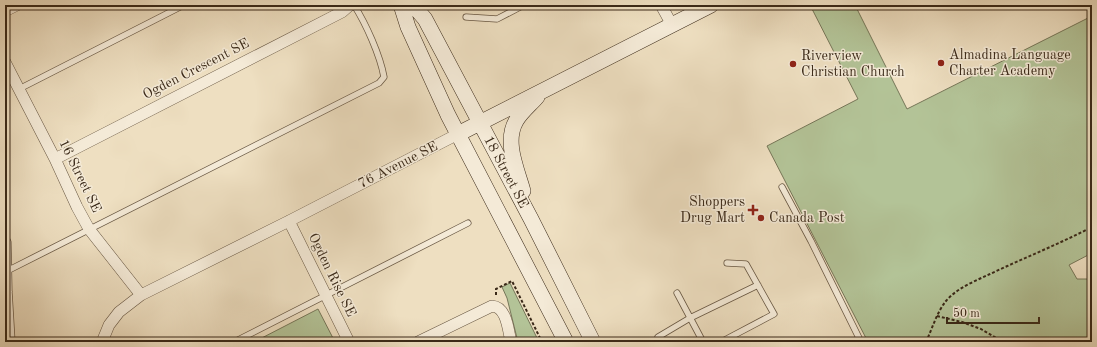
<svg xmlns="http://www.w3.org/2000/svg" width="1097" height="347" viewBox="0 0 1097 347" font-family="'Old Standard TT',serif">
  <rect width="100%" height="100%" fill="#eedfc1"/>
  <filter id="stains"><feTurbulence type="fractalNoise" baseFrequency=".005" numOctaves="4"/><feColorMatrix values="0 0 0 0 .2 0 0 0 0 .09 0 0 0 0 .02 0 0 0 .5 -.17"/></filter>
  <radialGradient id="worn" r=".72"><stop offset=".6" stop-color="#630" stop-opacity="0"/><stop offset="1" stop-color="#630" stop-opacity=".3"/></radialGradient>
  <!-- green -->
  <path fill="#b3c397" stroke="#767658" d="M810,5H855L907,109L1092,16V253L1069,265L1077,279H1092V301L1088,303L1092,310V342H868L767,146L858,99Z
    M510,283L539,342H518L507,298L502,287Z
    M318,309L335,342H254Z"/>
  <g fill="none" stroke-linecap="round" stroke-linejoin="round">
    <defs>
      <path id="lane" d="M466,17L497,19L524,5
        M19,89L184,5
        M782,187L811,241L861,342
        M5,236L8,242L9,292L12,342
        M9,270L379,83L384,77C380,55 366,24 354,5
        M677,293L703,342
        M234,342L468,223
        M661,342L658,337L690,318L758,285
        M721,342L774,314L746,264L727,263"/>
      <path id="street" d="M661,5L672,25
        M5,11L17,5
        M5,62L55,159L77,207L89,229L141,295
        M55,159L342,12L350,5
        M289,221L349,342
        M102,342L109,325L119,312L141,295L289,221L458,134
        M418,342L492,306C507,307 508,330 511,342"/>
      <path id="secondary" d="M401,5L408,27L448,115L566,342
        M413,5L425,19L531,219L593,342
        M458,134L711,5
        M523,191C517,169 504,142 516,121C521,112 530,105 537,97"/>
    </defs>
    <!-- lane casing -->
    <use href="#lane" stroke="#675642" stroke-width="7"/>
    <!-- street casing -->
    <use href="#street" stroke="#675642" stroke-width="12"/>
    <!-- secondary casing -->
    <use href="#secondary" stroke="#3a2918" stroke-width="16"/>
    <!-- path -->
    <path stroke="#3a2918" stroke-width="2" stroke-dasharray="3 2" stroke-linecap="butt" d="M496,295V289L512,281L542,342
      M937,316L962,322L981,329L1003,342
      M926,342C932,329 937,312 946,301C957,288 975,281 990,274C1024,258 1059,244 1092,227"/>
    <!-- lane -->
    <use href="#lane" stroke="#f4ead7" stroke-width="5.5"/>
    <!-- street -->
    <use href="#street" stroke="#f4ead7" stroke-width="11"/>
    <!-- secondary -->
    <use href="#secondary" stroke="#f4ead7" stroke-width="15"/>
  </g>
  <!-- markers -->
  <g fill="#8f2418" stroke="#f4ead7" stroke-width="1.5">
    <circle cx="941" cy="63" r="4"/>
    <circle cx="793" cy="64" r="4"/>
    <path d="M751 204h4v4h4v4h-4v4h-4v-4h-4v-4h4z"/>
    <circle cx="761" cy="218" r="4"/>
  </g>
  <g text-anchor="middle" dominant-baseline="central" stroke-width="3" stroke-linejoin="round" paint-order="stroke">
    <!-- poi labels -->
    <g font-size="14" fill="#3a2918" stroke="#f4ead7" text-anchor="start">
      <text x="949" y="55">Almadina Language<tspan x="949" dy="16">Charter Academy</tspan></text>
      <text x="801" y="56">Riverview<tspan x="801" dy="16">Christian Church</tspan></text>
      <text x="745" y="202" text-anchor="end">Shoppers<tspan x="745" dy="16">Drug Mart</tspan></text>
      <text x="769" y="218">Canada Post</text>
    </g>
    <!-- street labels -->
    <g font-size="14" fill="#3a2918" stroke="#f4ead7">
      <text transform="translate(196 69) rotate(-27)">Ogden Crescent SE</text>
      <text transform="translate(398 165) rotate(-27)">76 Avenue SE</text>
      <text transform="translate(506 172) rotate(62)">18 Street SE</text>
      <text transform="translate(80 176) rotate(64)">16 Street SE</text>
      <text transform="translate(332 275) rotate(64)">Ogden Rise SE</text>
    </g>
  </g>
  <!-- margin -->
  <rect width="1097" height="347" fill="none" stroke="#eedfc1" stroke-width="20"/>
  <rect x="6" y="6" width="1085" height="335" fill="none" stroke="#3a2918" stroke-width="2"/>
  <rect x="10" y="10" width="1077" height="327" fill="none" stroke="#3a2918"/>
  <!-- scale -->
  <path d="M947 317v6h92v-6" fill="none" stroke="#3a2918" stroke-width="2"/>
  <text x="953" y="317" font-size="12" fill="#3a2918" stroke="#f4ead7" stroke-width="3" paint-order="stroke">50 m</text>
  <rect width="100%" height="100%" filter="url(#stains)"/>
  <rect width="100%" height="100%" fill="url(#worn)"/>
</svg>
